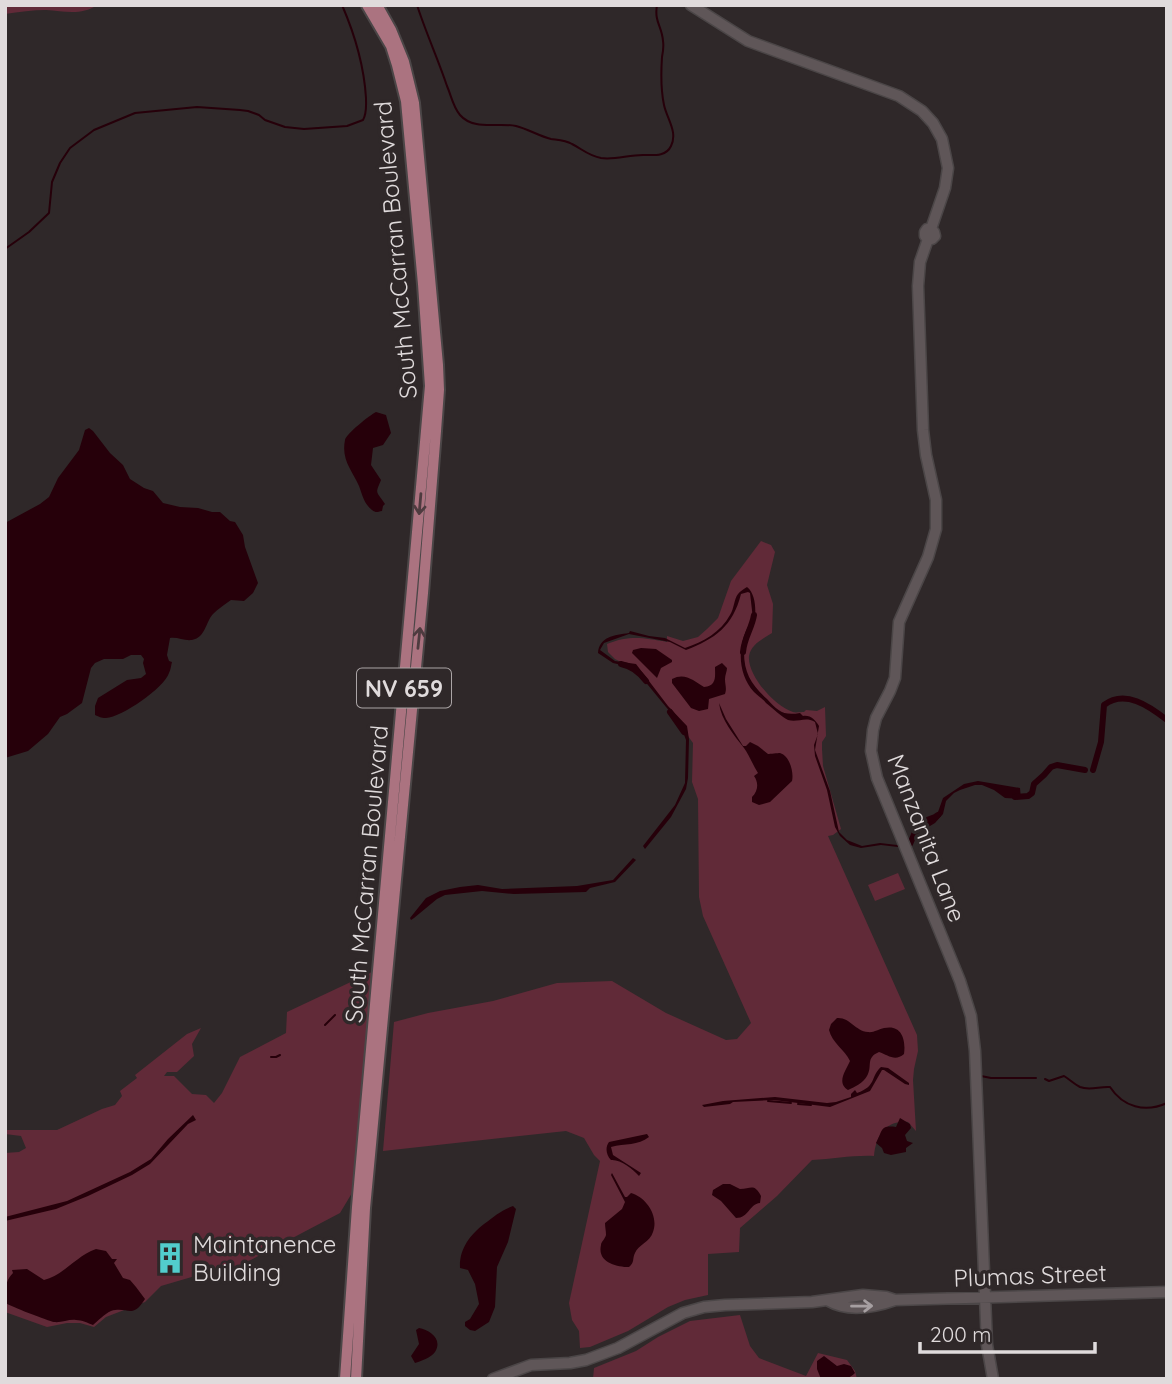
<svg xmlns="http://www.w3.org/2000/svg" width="1172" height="1384" viewBox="0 0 1172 1384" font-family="Quicksand,sans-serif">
  <rect width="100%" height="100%" fill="#2f2829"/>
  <!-- green -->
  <path fill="#612a38" d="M5,5H97C81,16 64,11 46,10C33,10 19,12 5,14Z
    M761,541L771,545L775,552L767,585L773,604L772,633C763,639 751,644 749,656C747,675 775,707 793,712C795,713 802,712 804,712L806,710L817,711L825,707L826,736L822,742V749L823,766L841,829L833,835L828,836L917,1035L918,1051L914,1069L913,1080L916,1131L908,1122C885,1120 876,1136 874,1156C854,1155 833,1159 812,1160L777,1196L740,1228L739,1252L708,1254V1295L685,1300L668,1307L628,1331L590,1347L580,1348L579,1331L572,1320L569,1303L600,1161L594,1155L584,1138L566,1131L383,1151L394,1022L428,1013L493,1001L557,983L612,981L666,1013L726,1040L737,1039L751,1023L703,916L699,897L698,799L692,782L693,743L641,672L615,659L608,652L607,644C630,635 643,638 667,642V636L683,641L698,637L707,629L718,618L731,581Z
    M898,873L905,889L875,901L868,885Z
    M372,972L352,1193L340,1213L228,1272L219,1269L161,1286L145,1302L106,1317L94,1327L80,1323H67L47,1327L5,1312V1153L19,1152L26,1148L21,1136L5,1134V1130H57L102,1109L115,1105L122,1096L120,1091L137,1078L135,1075L187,1034L201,1028L192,1044L194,1056L177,1072H167L164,1076H174L192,1094L206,1095L214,1103L222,1093L240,1057L286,1033L287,1012Z
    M740,1315L750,1346L759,1358L806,1376L818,1353L847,1360L855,1371L857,1379H593L594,1368L636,1351L658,1337L690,1321Z"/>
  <!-- water -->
  <path fill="#26000a" d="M376,412L386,415L391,433L383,445L373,448L371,465L381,480C375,495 376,490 385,504L383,506L382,511C377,512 376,513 372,510C364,504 362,494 359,486C352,470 341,460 345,440C346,434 370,415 376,412Z
    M89,428L93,431L110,453L123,465L130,479L144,488L153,491L163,503L180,507L198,508L212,512H220L230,521L235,522L243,535L245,547L258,583L253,593L244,601L231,600C225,604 218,609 213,614C205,623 206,637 192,640C184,641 178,637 170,638L167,655L169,661L172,662C171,665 171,669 169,673C164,688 122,717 106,718C100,718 100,717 95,715V706L98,698L127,680L141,678L146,674L143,663L144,659L141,655H131L123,659H104L95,663L91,668L82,703L67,714L60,717L48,734L28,751L5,758V523L40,504L49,497L58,478L79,450L85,430Z
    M747,587C755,593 756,608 755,617C754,624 748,630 745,636C743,642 744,647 744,652C744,674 752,685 767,699C778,711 783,716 800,713L803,716C811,715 815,720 819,726L815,750L830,791L839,832L847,840L862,846L880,843L897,845L910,841L914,833L930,821L938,812L943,798L964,784L978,781L1020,788L1021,799L1005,798L994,790L982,785H975L960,790L954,793L946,801L943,814L935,823L920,832L911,844L898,847L881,845L861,848L850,845L840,836L835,827L827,790L815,756L814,745L818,734L815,722C805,716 798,723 788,720C783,718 771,707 766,703C763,699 758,696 754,692C736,672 737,640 753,619L750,593L748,592L741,594C733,626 715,639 686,650L670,642L629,634L604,643L600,650L615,661L636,664L668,706L687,726L689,739L688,778L686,789L671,817L645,849L643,846L675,805L685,783L686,740L680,724L634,668L613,663L598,653C599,637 614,635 629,633L630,631L649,636L665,638L685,648C703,642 721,632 730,615C734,609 734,599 738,594C740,591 744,589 747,587Z
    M641,648L656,649L672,660V662L661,668L657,678L632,653L633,650Z
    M722,663L727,668C727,671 725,675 725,679C725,685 727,688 725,694L709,699L708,709L699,711L691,708L672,683V679C685,672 694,681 704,687C717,686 715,676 715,667Z
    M719,703L726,719L743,746H746L750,742L758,746L768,754C770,754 778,753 780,753C790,756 794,773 792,781L770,802L759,805L752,802V797C758,791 759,783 754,776L758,773C753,765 749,755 744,748C734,735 721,720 719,703Z
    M633,858L636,860L615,882L590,888L586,892L514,894L482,891L445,895L437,899L414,918L411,920L410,918L426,898L440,891L460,887L478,885L502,889L577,886L613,880Z
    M837,1018C850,1017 855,1031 868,1032C873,1033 879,1029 884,1028C902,1024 906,1040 904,1054C895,1062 888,1055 879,1052C865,1058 873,1066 867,1076C863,1083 855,1087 848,1090C836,1083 846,1070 850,1061C845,1050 832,1043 829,1030L831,1024Z
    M881,1067L888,1068L909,1083V1085L905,1084L884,1070H882L870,1091L830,1107L774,1100L733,1102L730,1104L704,1107L702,1105L723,1101L775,1097L827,1103L836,1102L851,1097V1094L855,1090L857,1093C877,1086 870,1077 881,1067Z
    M193,1115L196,1120L188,1124L150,1164L132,1175L88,1196L56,1209L5,1221V1217L67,1201L130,1172L151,1159L168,1139Z
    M900,1118L910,1124L911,1128L905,1135L907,1141L913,1143L906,1148V1152L891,1155L884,1153L882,1148L876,1143C883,1130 880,1125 896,1127Z
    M647,1134L649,1137C638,1146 625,1143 611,1147L613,1155L641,1173L639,1176C633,1169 620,1159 611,1160C606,1155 605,1147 609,1142Z
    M612,1173L625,1197H627L631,1193C646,1197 659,1216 653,1232C650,1242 638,1245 635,1253C632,1259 635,1262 629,1267C616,1267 597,1262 601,1245C601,1242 605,1239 606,1235C606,1231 605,1227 605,1223L622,1209L625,1202L611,1175Z
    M723,1184H730L740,1189C751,1189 754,1183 761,1196L760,1203C749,1204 749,1218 736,1218L721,1201L712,1195L713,1190Z
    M513,1206L516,1209L508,1242L497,1267L495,1307L489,1322L475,1331L470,1330L465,1326V1322L470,1319L479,1304L475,1284L468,1270L460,1268C459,1249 470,1235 484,1224C495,1216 500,1211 513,1206Z
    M96,1249L106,1251L112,1259H117L114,1263L123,1278L130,1280L136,1287L145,1299C132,1320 128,1306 111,1311C104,1314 98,1321 93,1325C88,1323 82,1320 76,1320C69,1319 61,1323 54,1322C49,1321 9,1306 6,1303C4,1292 5,1281 13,1273L12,1270L27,1269L44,1280C64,1275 76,1256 96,1249Z
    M419,1328C430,1330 443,1339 435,1352C432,1357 421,1361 415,1363L411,1356L419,1344L416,1330Z
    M824,1356L837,1366L844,1364L851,1366L855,1373C847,1382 832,1379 821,1379L817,1369V1361Z"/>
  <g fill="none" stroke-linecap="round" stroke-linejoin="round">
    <!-- stream -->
    <path stroke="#26000a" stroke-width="2" d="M417,5C426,33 438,59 447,86C451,95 453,107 460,115C474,131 498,122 516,126C528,129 539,136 551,139C558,140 565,140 572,144C582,149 589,156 601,158C615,160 628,155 643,155C653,155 666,157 671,146C678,132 667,119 664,105C661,91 661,72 662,57C663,52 664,47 663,41C662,26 654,22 657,5
      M5,249L29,232L49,213L52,182L60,163L70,148L94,130L135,113L197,107L240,110L248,111L259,115L265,120L285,127L304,129L347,126L363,120C367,113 366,106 366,98C364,65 355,35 342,5
      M325,1025L335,1015
      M271,1057H276L280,1055
      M981,1076L991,1078H1036
      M1045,1079L1049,1081L1064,1076C1069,1079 1074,1084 1080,1087C1090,1091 1100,1086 1110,1087C1123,1107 1145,1113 1167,1103
      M768,1101L791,1103
      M798,1104L811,1105"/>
    <!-- canal -->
    <path stroke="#26000a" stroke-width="6" d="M743,652C744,638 752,628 754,615
      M621,664C632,666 640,673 646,681
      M670,712L684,732
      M1093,770L1101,742L1104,705C1125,689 1149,706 1167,720
      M1015,797L1028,796L1032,793L1034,784L1044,775L1051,767L1057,765L1085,770
      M902,846L910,844L919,823L935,817L938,815"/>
    <defs>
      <path id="secondary" d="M691,5L748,41L899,96L922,111L933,123L942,139L948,168L945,188L931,229H927L925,232V236L928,239H932L935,236L934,232L931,229
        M928,239L920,262L918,286L923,430L926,455L936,500V529L928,557L899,622L895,678L890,691L876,718L873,730L871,751L877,778L960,981L971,1016L975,1051L987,1345L993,1379
        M829,1301C848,1312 875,1307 895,1300L1167,1292
        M493,1379L531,1365L570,1363L586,1360L618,1348L683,1313L704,1307L725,1305L812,1302L863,1295L886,1297L895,1300"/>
      <path id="primary" d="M345,1379L357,1207L430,386L423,284L406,101L397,65L391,46L367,5
        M356,1379L365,1208L423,593L436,431L439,390L438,365L414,103L404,62L391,30L377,5"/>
    </defs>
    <!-- secondary casing -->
    <use href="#secondary" stroke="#4b4647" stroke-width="13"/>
    <!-- primary casing -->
    <use href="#primary" stroke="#4b4647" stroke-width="14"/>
    <!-- secondary -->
    <use href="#secondary" stroke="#5f5658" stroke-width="10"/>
    <!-- primary -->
    <use href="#primary" stroke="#ab7380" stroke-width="10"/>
  </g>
  <!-- one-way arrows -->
  <defs><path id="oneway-shaft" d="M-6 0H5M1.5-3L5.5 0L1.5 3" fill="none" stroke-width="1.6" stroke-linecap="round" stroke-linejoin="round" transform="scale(1.75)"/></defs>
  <g stroke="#4e3b3f">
    <use href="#oneway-shaft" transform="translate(420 504) rotate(95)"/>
    <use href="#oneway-shaft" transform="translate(419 638) rotate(-84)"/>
  </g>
  <use stroke="#a69fa1" href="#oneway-shaft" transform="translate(862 1306) rotate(-1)"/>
  <!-- icons -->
  <defs>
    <symbol id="building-bare" viewBox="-9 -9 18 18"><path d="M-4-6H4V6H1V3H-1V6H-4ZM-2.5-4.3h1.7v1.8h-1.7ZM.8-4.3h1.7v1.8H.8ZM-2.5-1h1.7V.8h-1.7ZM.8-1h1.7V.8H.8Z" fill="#52cdcd" stroke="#2f2829" stroke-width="2.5" paint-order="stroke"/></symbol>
  </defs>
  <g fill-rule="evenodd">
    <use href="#building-bare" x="148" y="1236" width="44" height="44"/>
  </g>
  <g text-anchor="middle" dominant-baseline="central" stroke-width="7" stroke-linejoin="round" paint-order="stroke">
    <!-- shield labels -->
    <rect fill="#2f2829" stroke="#aba5a6" stroke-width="2" x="357" y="668.5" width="94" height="39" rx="5"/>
    <g font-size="23" font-weight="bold" fill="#e0dbdc">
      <text x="404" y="688">NV 659</text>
    </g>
    <!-- street labels -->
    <g font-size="24" fill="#e0dbdc" stroke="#2f2829">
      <text transform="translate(395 250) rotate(-95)">South McCarran Boulevard</text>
      <text transform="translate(927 838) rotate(69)">Manzanita Lane</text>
      <text transform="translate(366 874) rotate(-85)">South McCarran Boulevard</text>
      <text transform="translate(1030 1275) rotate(-2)">Plumas Street</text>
    </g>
    <!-- poi labels -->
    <g font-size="24" fill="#e0dbdc" stroke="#2f2829" text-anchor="start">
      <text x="193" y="1244">Maintanence<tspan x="193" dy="28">Building</tspan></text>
    </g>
  </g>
  <!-- border -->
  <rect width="1172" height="1384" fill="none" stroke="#e0dbdc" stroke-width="14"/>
  <!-- scale -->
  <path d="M920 1342v10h175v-10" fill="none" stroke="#e0dbdc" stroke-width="3.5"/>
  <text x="930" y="1342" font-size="21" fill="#e0dbdc" stroke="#2f2829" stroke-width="5" paint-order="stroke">200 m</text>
</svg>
